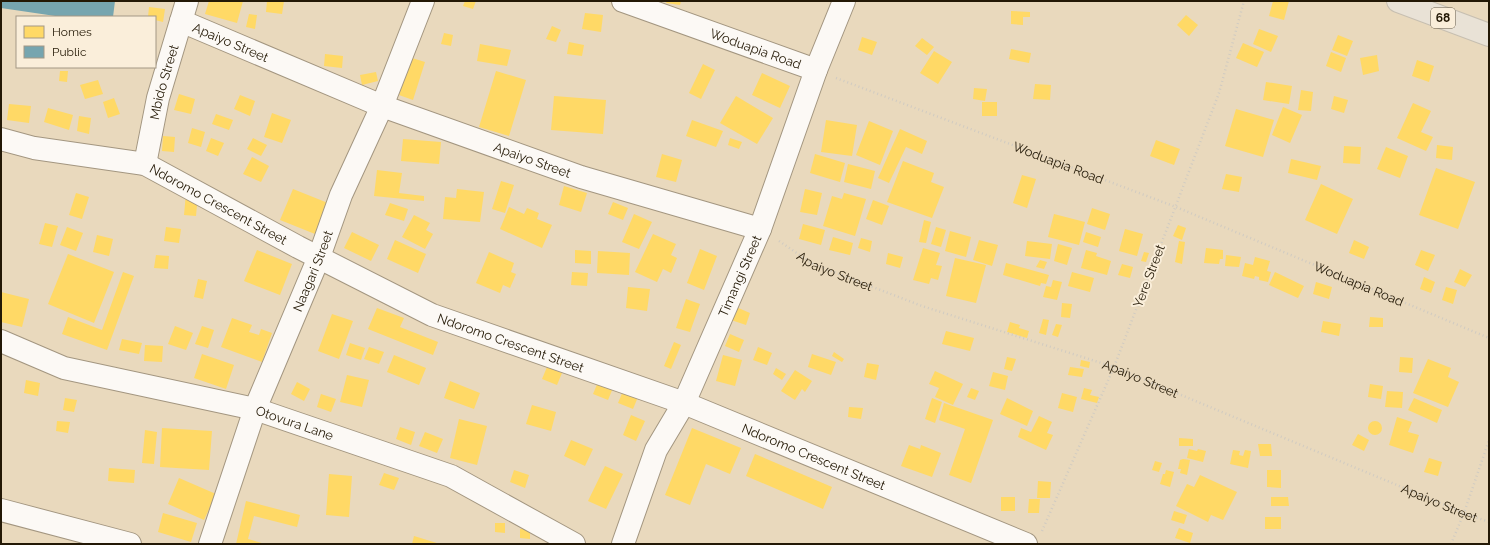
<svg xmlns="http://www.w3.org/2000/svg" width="1490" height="545" viewBox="0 0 1490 545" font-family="Raleway,sans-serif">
  <rect width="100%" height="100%" fill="#e9d9bd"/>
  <!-- homes -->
  <path fill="#ffd966" d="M209,1H243L237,23L205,14Z
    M267,1H284L282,14L266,12Z
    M465,1H476L473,9L463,6Z
    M667,1H681L680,5L666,3Z
    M1273,1H1289L1284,20L1269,16Z
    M149,7L165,9L163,22L155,20V17H148Z
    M1011,11L1030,12V17H1023V25L1011,24Z
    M585,13L603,15L601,32L582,29Z
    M249,14L257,15L255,29L246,27Z
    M1186,15L1198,25L1189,36L1177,25Z
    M552,26L561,30L556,42L546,39Z
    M1259,29L1278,36L1271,52L1253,44Z
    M444,33L453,35L451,46L441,44Z
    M1338,35L1353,41L1347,56L1332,50Z
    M862,37L877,42L872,55L858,50Z
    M922,38L934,47L927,55L915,46Z
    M569,42L584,45L582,56L567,54Z
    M1243,43L1264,52L1257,67L1236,58Z
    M480,44L511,50L507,66L477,61Z
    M1011,49L1031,53L1029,63L1009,59Z
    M934,51L952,62L938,84L920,73Z
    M1331,52L1346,58L1341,72L1326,66Z
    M325,54L343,56L342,68L324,66Z
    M1377,55L1379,71L1363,75L1360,58Z
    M412,58L425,62L413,100L399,95Z
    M1417,60L1434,66L1429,82L1412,76Z
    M703,64L715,70L701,99L689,93Z
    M60,71H68L67,82L59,81Z
    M496,71L526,80L509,136L479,127Z
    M376,72L378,81L362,85L360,75Z
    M762,73L790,86L780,108L752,95Z
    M98,80L103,94L85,99L80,85Z
    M1266,82L1292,86L1289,104L1263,100Z
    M1035,84L1051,85L1050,100L1033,99Z
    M974,88L987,89L985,101L973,99Z
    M1301,90L1313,92L1311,111L1298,110Z
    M179,94L195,99L191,114L174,110Z
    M240,95L255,101L250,116L234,109Z
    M554,96L606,100L603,134L551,130Z
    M736,96L773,118L757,144L720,123Z
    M1334,96L1348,100L1344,113L1331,109Z
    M114,98L120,114L108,118L103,102Z
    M982,102H997V116H982Z
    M1413,103L1431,111L1421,132L1433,137L1426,151L1397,138Z
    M9,104L31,106L29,123L7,120Z
    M1283,107L1302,115L1290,143L1272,135Z
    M48,108L73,115L69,130L44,122Z
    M1236,109L1274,120L1263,157L1225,146Z
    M272,113L291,120L282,143L264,137Z
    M216,114L233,120L229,130L212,124Z
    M79,116L91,118L89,134L77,131Z
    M692,120L723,131L716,147L686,136Z
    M826,120L857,125L852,156L821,152Z
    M869,121L893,131L880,165L856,155Z
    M192,128L205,132L201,147L188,143Z
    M900,129L927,141L922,154L906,147L889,183L878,178Z
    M163,136L175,137L174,152L162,151Z
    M211,138L224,143L218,156L206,151Z
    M253,138L267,145L261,156L247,149Z
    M730,138L742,142L739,149L728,145Z
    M403,139L441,142L439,164L401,161Z
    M1156,140L1180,149L1174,165L1150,156Z
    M1437,145L1453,147L1452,160L1436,158Z
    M1344,146L1361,147L1360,164L1343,163Z
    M1386,147L1408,156L1400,178L1377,169Z
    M662,154L682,160L676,182L656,177Z
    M815,154L845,163L840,182L810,173Z
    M252,157L269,166L261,182L243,174Z
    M1291,159L1321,166L1317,180L1288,173Z
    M903,161L934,173L931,182L944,187L932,218L887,202Z
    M848,164L875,171L871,189L844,182Z
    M1436,168L1475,182L1458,229L1419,215Z
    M377,170L402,173L399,193L424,196V201L374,196Z
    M1226,174L1242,177L1239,192L1222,189Z
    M1022,175L1036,179L1027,208L1013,203Z
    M501,181L514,185L505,213L492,209Z
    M1321,184L1353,199L1337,234L1305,220Z
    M564,186L587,193L581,212L559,205Z
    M293,189L328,203L315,234L280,220Z
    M457,189L484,192L480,222L443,219L445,197L456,198Z
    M805,189L822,193L817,215L800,212Z
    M76,193L89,197L82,219L69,215Z
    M186,193L198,194L196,216L184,215Z
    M844,193L866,199L855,236L823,226L832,196L842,199Z
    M873,200L889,206L882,225L866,219Z
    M613,202L628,208L623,220L608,214Z
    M390,203L408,209L404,221L385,215Z
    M509,207L524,214L527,208L539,213L537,219L552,225L542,248L500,229Z
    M1092,208L1110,214L1105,230L1087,224Z
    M634,214L652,222L639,249L622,242Z
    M1054,214L1085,222L1079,245L1048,237Z
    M414,215L430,223L426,230L433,234L425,249L402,237Z
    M924,220L931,222L926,243L919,242Z
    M45,223L58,226L52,247L39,244Z
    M803,224L825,230L821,245L799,239Z
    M1178,225L1186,228L1182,240L1173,236Z
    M67,227L83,233L76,251L60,245Z
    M166,227L181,229L179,243L164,241Z
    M936,227L946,230L941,247L931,244Z
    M1125,229L1143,234L1137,256L1119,251Z
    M950,231L971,237L966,257L945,251Z
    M352,232L379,245L371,261L344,248Z
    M1086,232L1101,237L1098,247L1083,242Z
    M653,234L676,244L671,255L677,258L671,273L663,269L657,282L635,272Z
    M97,235L113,239L109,256L93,252Z
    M833,237L853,243L850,255L829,250Z
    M861,238L872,241L870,252L858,248Z
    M395,240L426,254L418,273L387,259Z
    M979,240L998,245L992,266L973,260Z
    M1354,240L1369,247L1364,259L1349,253Z
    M1027,241L1052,244L1050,259L1025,256Z
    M1179,241L1185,242L1182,264L1175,262Z
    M1058,244L1072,248L1067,265L1054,261Z
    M923,248L940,253L936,265L942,266L938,280L931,278L929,284L913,280Z
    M1206,248L1223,250V259H1220L1219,264L1204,263Z
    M700,249L717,256L704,290L687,283Z
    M257,250L292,264L280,295L244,281Z
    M575,250L591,251V264L575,263Z
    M1086,250L1097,253L1096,256L1111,261L1107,275L1081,268Z
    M1421,250L1435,255L1428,271L1415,265Z
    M598,251L630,253L629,275L597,273Z
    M489,252L514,263L511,272L516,274L510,288L503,285L500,293L476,283Z
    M1144,252L1149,253L1146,262L1141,261Z
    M888,253L903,257L900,268L886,264Z
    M68,254L114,272L94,323L48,304Z
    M156,255L169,256L168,269L154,268Z
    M1226,255L1241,257L1239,267L1225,266Z
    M1255,257L1270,261L1267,271L1271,272L1268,282L1259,280V277L1255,276L1254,279L1242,276L1245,263L1253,265Z
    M955,258L986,265L976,303L946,296Z
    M1040,260L1047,262L1044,269L1036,267Z
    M1006,263L1049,275L1046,284L1041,283L1040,286L1003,275Z
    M1122,264L1133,267L1130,278L1118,275Z
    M1460,269L1472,275L1465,287L1454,282Z
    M123,272L134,276L107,350L62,334L68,317L102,330Z
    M572,272L588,273L587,286L571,285Z
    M1072,272L1094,278L1090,292L1068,286Z
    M1275,272L1304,286L1298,298L1269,285Z
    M1424,277L1435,282L1431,293L1420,289Z
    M198,279L207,281L203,299L194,297Z
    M1053,280L1062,282L1057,300L1043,297L1046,286L1051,287Z
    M1316,282L1332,287L1329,299L1313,294Z
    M628,287L650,289L647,311L626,308Z
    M1446,287L1457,290L1453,304L1442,300Z
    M1,292L29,299L22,327L1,322Z
    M686,299L700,304L690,332L676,328Z
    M1062,303L1072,304L1070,318L1061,317Z
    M736,307L750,313L746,325L731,320Z
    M377,308L404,318L400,327L438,342L433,355L368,329Z
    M332,314L353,321L339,359L318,351Z
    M1370,317L1383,318V327H1369Z
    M232,318L252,325L249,332L259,335L261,329L272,333L262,362L221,347Z
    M1043,319L1049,320L1046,335L1039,333Z
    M1323,321L1341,324L1339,336L1321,332Z
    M1010,322L1020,325L1019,328L1029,331L1027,338L1007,332Z
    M1056,324L1062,325L1058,337L1052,335Z
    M175,326L193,333L186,350L168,344Z
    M202,326L214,330L208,348L195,344Z
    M946,331L974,338L970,351L942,344Z
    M730,334L744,340L739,352L725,346Z
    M122,339L142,343L139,354L119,350Z
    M674,342L681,345L671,369L664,366Z
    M350,343L365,348L361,360L346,355Z
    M145,345L163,346L162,362L144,361Z
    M369,347L384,352L379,364L364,359Z
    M758,347L772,353L767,365L753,360Z
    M834,352L844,359L842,362L832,356Z
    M202,354L234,365L226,389L194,378Z
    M812,354L836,362L831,375L808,367Z
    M394,355L426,368L419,385L387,372Z
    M723,355L742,360L735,386L716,381Z
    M1007,357L1016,359L1012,371L1004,369Z
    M1400,357L1413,358L1412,373L1399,372Z
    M1428,359L1451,368L1448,377L1459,382L1448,407L1413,393Z
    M1081,360L1090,362L1089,368L1080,366Z
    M867,363L879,365L876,380L864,377Z
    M547,367L562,373L557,385L542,379Z
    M1070,367L1084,369L1082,377L1068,375Z
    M776,368L786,374L782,380L773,374Z
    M795,370L812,381L805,392L802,389L795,400L781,391Z
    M935,371L963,384L953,405L935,397L939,388L929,384Z
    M993,372L1008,376L1005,390L989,386Z
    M347,375L369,380L362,407L340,402Z
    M26,380L40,383L38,396L24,393Z
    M450,381L480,393L474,409L444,398Z
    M297,382L310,389L304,401L291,394Z
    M598,382L613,388L608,400L593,394Z
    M1370,384L1383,386L1381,399L1368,397Z
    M971,388L979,391L975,400L967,397Z
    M1084,388L1092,390L1090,395L1099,397L1097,403L1081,399Z
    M623,391L638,397L633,409L618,403Z
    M1387,391L1403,392L1402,408L1385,407Z
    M1062,393L1077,397L1073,412L1058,408Z
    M321,394L336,399L331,412L317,407Z
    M65,398L77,400L74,412L63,410Z
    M932,398L942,402L935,423L925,419Z
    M1007,398L1033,411L1027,426L1000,414Z
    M1414,398L1442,410L1437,423L1408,410Z
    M944,403L993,420L971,483L949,475L965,429L939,420Z
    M532,405L556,412L551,431L526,424Z
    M849,407L863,408L861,419L848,417Z
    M631,415L645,421L636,441L623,435Z
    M1039,416L1052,422L1047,433L1053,435L1046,450L1018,437L1021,428L1031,432Z
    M1397,417L1412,422L1408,432L1419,435L1413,453L1389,445Z
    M459,419L487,426L477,465L450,458Z
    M1368 428a7 7 0 1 1 14 0a7 7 0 1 1-14 0Z
    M57,421L70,422L68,433L56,431Z
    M400,427L415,432L411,445L396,439Z
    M162,428L212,431L209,470L160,467Z
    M692,428L741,448L730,474L706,464L690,505L665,495Z
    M145,430L157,432L154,464L142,463Z
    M425,432L443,439L437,453L419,446Z
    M1358,434L1369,440L1364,451L1352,445Z
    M1179,438L1193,439V446H1179Z
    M571,440L593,449L585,466L564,456Z
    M1258,444H1271L1272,456H1260Z
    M909,445L920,449L921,445L941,453L932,477L901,466Z
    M1189,449L1197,451L1198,449L1206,451L1203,462L1187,458Z
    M1233,450L1240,451L1239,455L1243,456L1245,450L1251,451L1248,468L1230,464Z
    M755,454L832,487L823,509L746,476Z
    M1429,458L1442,462L1438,476L1424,472Z
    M1183,459L1190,460L1187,475L1180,473L1181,469H1178L1180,460Z
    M1155,461L1162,463L1159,472L1152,470Z
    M605,466L623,474L606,509L588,501Z
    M109,468L135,470L134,483L108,481Z
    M514,470L529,475L525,488L510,482Z
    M1166,470L1174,472L1170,487L1160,484L1163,474H1165Z
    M1267,470H1281V488L1267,487Z
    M384,473L399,478L394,490L379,485Z
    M329,474L352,476L349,517L326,515Z
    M1200,475L1237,492L1223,520L1211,515L1208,522L1176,506L1187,484L1194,487Z
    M179,478L216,494L204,520L168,504Z
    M1038,481L1051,482L1050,498H1037Z
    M1001,497H1015V511H1001Z
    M1271,497H1288L1289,506H1271Z
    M1029,499H1040L1039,513H1028Z
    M246,501L300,515L297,527L254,516L248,539L265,544H236Z
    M1174,511L1187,515L1184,524L1171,520Z
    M163,513L197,523L191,542L158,532Z
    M1265,517H1281V529H1265Z
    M495,523H505V533L495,532Z
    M1179,528L1193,533L1190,543L1175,538Z
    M520,529H530V539L520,538Z
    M414,536L440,544H412Z"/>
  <!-- public -->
  <path fill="#76a5af" d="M1,1H115L113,17H62L1,8Z"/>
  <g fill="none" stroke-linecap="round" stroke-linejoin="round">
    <defs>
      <g id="minor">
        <path id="s3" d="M623,1L816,70"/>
        <path id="s4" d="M181,21L382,106L581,177L760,229"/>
        <path id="s5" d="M1,139L34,148L145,164L298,247L432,315L684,403L1026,544"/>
        <path id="s6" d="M145,164L158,98L187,1"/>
        <path id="s7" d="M1,341L64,368L255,409L451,476L574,544"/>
        <path d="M1,510L130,544"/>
        <path id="s8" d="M210,544L255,409L319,257L341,195L382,106L423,1"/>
        <path id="s9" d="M623,544L656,450L684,403L760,229L816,70L844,1"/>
      </g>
      <path id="primary" d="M1398,1L1489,35"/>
    </defs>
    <!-- minor casing -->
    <use href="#minor" stroke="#a39680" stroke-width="24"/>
    <!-- primary casing -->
    <use href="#primary" stroke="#c7bfb1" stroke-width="24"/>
    <!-- path -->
    <g stroke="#d0cbc2" stroke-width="2.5" stroke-dasharray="1 3" stroke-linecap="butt">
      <path id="s1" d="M836,78L1176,207L1489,338"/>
      <path id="s2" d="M779,241L813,264L922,306L1114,367L1464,513L1489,522"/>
      <path d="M1042,531L1114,367L1219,93L1244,1"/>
      <path d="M1451,544L1464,513L1489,440"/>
    </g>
    <!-- minor -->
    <use href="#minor" stroke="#fcf9f5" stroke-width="22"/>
    <!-- primary -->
    <use href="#primary" stroke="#e9e2d6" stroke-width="22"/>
  </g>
  <g text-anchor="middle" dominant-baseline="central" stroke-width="4" stroke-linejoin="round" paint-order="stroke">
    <!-- shield labels -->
    <rect fill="#faeeda" stroke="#645845" stroke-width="1" x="1431" y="8" width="24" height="20" rx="3"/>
    <g font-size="12" font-weight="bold" fill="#231805">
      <text x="1443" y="18">68</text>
    </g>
    <!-- street labels -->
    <g font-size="13" fill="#231805" stroke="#faeeda">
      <text stroke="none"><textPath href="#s4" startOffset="54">Apaiyo Street</textPath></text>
      <text stroke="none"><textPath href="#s3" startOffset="141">Woduapia Road</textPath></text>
      <text stroke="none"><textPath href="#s6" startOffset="84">Mbido Street</textPath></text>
      <text stroke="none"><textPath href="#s4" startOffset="378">Apaiyo Street</textPath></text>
      <text stroke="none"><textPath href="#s1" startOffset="238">Woduapia Road</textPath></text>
      <text stroke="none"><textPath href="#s5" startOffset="230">Ndoromo Crescent Street</textPath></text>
      <text stroke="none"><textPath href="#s2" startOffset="64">Apaiyo Street</textPath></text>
      <text stroke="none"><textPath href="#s8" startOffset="292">Naagari Street</textPath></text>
      <text stroke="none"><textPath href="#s9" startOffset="293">Timangi Street</textPath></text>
      <text transform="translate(1149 276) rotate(-69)">Yere Street</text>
      <text stroke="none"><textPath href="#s1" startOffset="562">Woduapia Road</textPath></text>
      <text stroke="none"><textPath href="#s5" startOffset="554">Ndoromo Crescent Street</textPath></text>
      <text stroke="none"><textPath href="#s2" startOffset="388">Apaiyo Street</textPath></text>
      <text stroke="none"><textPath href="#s7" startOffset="306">Otovura Lane</textPath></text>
      <text stroke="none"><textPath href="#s5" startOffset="878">Ndoromo Crescent Street</textPath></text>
      <text stroke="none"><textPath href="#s2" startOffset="712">Apaiyo Street</textPath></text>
    </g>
  </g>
  <!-- border -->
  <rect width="1490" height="545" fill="none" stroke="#231805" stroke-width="4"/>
  <!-- legend -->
  <rect x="16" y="16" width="140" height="52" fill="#faeeda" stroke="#a49885"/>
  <rect x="24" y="26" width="20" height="12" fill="#ffd966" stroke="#a49885"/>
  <text x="52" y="36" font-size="12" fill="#231805">Homes</text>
  <rect x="24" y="46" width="20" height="12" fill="#76a5af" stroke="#a49885"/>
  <text x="52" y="56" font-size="12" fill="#231805">Public</text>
</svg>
